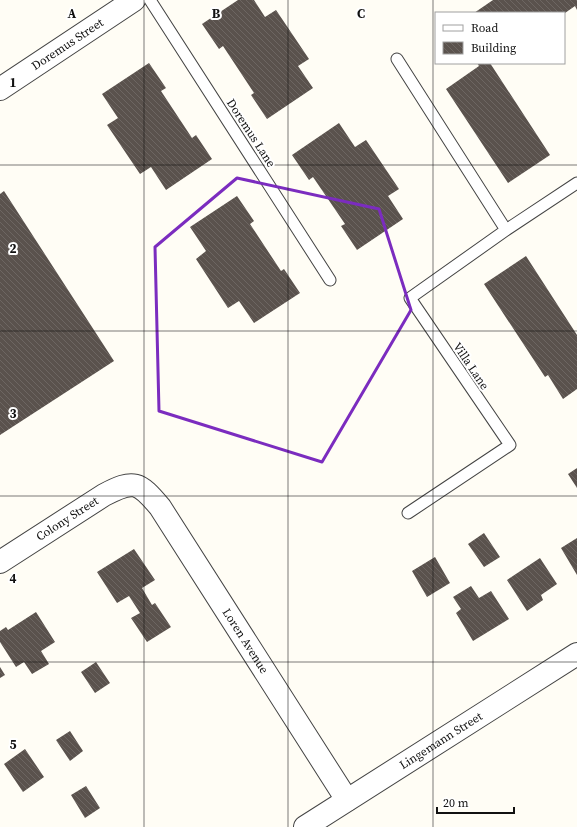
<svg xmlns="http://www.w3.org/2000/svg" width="577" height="827" viewBox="0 0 577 827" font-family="'Source Serif 4',serif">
  <defs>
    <pattern id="building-back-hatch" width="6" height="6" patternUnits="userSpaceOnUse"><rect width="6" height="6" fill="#5a524d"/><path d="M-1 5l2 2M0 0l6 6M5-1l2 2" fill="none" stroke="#6d6662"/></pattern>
  </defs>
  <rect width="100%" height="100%" fill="#fffdf5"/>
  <!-- building -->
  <path fill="url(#building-back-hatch)" d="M238,0H254L265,17L276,10L309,59L298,66L313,88L267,119L251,95L254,93L223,46L219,49L202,24Z
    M493,0H577V10L575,6L565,13H474Z
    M149,63L166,88L161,91L192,138L196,135L212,159L166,190L151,167L140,174L107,125L118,118L102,94Z
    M477,63H490L550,155L508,183L446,89L479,66Z
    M339,123L355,147L366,140L399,189L388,196L403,219L357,250L341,226L345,224L313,177L309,180L292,155Z
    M4,191L114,361L0,435V194Z
    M237,196L254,221L250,224L281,271L284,269L300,293L254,323L239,301L228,308L196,259L206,251L190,227Z
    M526,256L577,335V389L563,399L548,375L545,377L484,284Z
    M577,468V488L568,474Z
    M484,533L500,557L484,567L468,544Z
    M577,538V575L561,548Z
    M134,549L155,580L142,588L152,605L155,603L171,627L147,642L131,618L140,613L129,596L117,603L97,572Z
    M435,557L450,583L427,597L412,571Z
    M540,558L557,584L541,595L543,600L527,611L507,580Z
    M471,586L479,598L491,591L509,619L473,641L456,613L461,609L453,597Z
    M36,612L55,642L41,651L49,664L32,674L24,662L16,667L0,642V631L6,627L8,630Z
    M96,662L110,683L95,693L81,672Z
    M0,667L5,675L0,678Z
    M70,731L83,751L70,761L56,740Z
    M25,749L44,777L23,792L4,764Z
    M86,786L100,808L85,818L71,795Z"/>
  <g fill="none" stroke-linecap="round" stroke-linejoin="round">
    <defs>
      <path id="service" d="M150,0L330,280
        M397,59L506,230
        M408,513L510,445L410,298L506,230L577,183"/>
      <g id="minor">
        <path id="s1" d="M0,89L134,0"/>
        <path id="s2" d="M0,562L104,495C134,479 139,482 160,507L347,800"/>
        <path id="s3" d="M305,827L577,654"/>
      </g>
    </defs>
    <!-- service casing -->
    <use href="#service" stroke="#444" stroke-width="13"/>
    <!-- minor casing -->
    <use href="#minor" stroke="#444" stroke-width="24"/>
    <!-- service -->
    <use href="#service" stroke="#fff" stroke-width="11"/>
    <!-- minor -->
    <use href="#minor" stroke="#fff" stroke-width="22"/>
  </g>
  <!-- marked area -->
  <path fill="none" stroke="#7b2cbf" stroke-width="3" stroke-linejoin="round" d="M237,178L379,209L411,310L322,462L159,411L155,247Z"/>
  <!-- grid -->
  <path fill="none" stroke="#111" stroke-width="1" stroke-opacity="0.55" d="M144,0V827M288,0V827M433,0V827M0,165H577M0,331H577M0,496H577M0,662H577"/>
  <g text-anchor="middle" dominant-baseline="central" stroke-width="4" stroke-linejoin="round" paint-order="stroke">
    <!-- street labels -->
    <g font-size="12" fill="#111" stroke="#fff">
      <text stroke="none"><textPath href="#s1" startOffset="81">Doremus Street</textPath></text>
      <text transform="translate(251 133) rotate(57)">Doremus Lane</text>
      <text transform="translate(471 366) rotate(56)">Villa Lane</text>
      <text stroke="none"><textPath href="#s2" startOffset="80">Colony Street</textPath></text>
      <text stroke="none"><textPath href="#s2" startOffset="349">Loren Avenue</textPath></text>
      <text stroke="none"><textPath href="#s3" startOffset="161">Lingemann Street</textPath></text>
    </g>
  </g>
  <g font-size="13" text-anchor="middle" font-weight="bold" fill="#111" stroke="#fff" stroke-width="4" stroke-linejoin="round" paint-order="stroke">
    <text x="72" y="18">A</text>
    <text x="216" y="18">B</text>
    <text x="361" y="18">C</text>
    <text x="13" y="87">1</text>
    <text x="13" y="253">2</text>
    <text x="13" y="418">3</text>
    <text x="13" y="583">4</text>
    <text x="13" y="749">5</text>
  </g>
  <!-- legend -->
  <rect x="435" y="12" width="130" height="52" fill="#ffffff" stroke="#a0a0a0"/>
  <rect x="443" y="25" width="20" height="6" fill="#ffffff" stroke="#a0a0a0"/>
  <text x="471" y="32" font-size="12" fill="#111111">Road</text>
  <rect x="443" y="42" width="20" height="12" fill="url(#building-back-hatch)" stroke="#a0a0a0"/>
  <text x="471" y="52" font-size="12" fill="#111111">Building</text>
  <!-- scale -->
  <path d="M437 807v6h77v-6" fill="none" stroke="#111111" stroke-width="2"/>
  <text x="443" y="807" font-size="12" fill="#111111" stroke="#ffffff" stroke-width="3" paint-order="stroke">20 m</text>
</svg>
